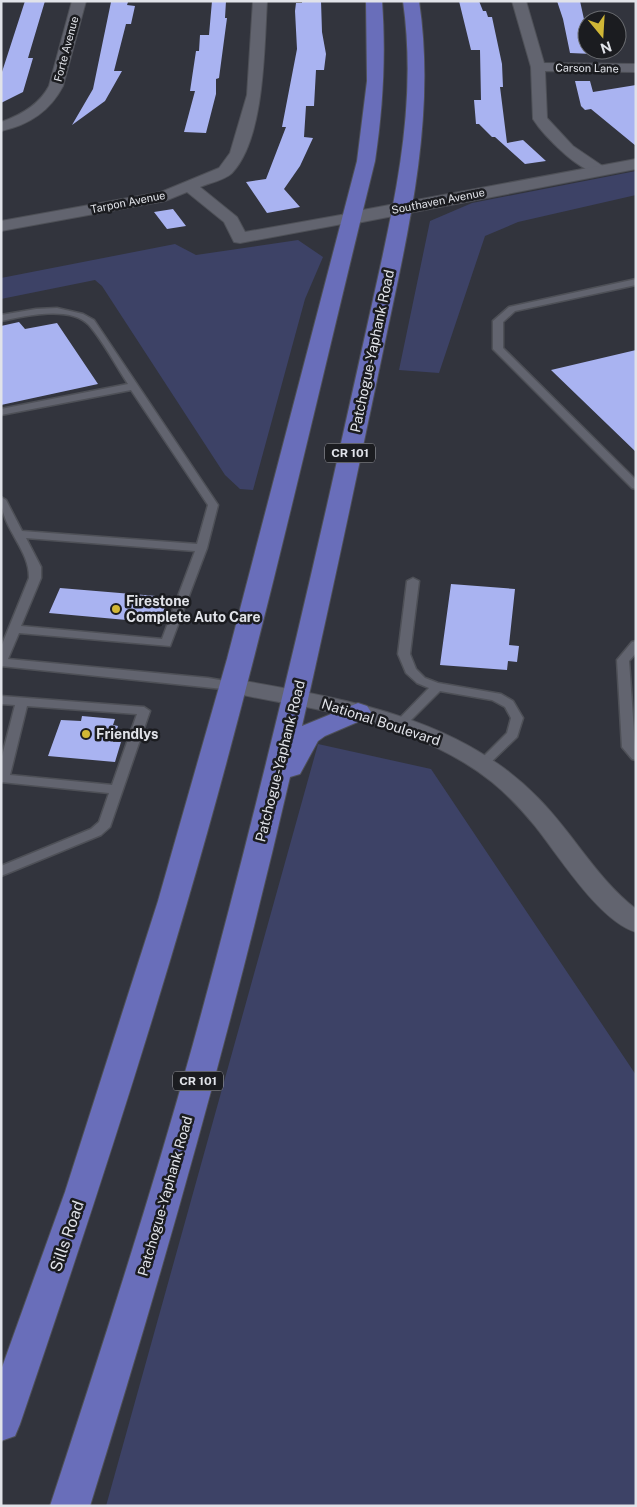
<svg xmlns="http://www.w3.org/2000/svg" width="637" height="1507" viewBox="0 0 637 1507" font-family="'Public Sans',sans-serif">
  <rect width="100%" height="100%" fill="#32343d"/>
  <!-- green -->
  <path fill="#3d4266" d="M636,171V195L518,222L485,236L439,373L399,370L430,221L472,203Z
    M298,240L323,257L305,299L253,490L240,489L225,475L102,286L95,280L1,299V278L175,244L196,255Z
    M318,744L431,769L636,1075V1506H106Z"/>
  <!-- building -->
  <path fill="#a9b3f1" d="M25,1H45L28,58H33L23,92L1,103V75Z
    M212,1H226L225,18H227L219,78L216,79V94L206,133L184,132L195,91H190L196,51H199L200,35H209Z
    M302,1H321L322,32L326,54L324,70H316L314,106H306L304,137L313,138L300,166L284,189L300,207L267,213L246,182L266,179L286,127H282L297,49L295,11L296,3H302Z
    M459,1H479L483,11H486L488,17H492L502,64L503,87H500L507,143L523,140L546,161L525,164L495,137H492L479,124H476L474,100H481L480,50H471Z
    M557,1H580L587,33V50H591L592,54L570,53L563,19Z
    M111,2H128L127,5L135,6L131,24H126L114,71H122L105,101L72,125L93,89Z
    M575,81H590L593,92L636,85V146L591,109L585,110L581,106Z
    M173,209L186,226L167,229L154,212Z
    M19,322L25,329L57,323L98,384L1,405V326Z
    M636,350V452L551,370Z
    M451,584L515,589L509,645L519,646L517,662L508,661L507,670L440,665Z
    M60,588L168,597L160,623L49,613Z
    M82,716L115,719L113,725L118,726L113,742H121L115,762L48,756L61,720L81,721Z"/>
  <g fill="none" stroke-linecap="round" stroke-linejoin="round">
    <defs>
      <path id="service" d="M636,279V285L515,311L503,322V348L636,480V489L632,488L493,349V321L509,307Z
        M57,308L83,314L94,320L218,505L207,548L170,646L19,633L8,659L208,678L237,683L239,686L237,689L233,690L1,666V647L29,578C30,549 1,529 1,497L6,500L22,531L197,544L208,505L131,390L1,415V409L128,384C116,366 103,341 89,325C70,305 24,316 1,321V315L36,309ZM26,538L195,551L162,639L21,626L41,578V567Z
        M413,578L419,581L410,654L416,669L425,678L438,683L501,694L513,701L523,718L517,737L487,766L483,767L477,763L507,733L511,718L505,707L492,700L440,691L403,728L399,729L393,725L429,688L417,683L406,673L398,654L407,581Z
        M636,641V653L629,661L636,760L632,759L622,747L617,660L632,642Z
        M1,696L144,707L150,711L110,827L101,835L1,876V866L91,829L99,822L109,793L1,782V760L15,705L1,704ZM27,706L137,714L112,785L10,775Z"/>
      <path id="minor" d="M72,1H86L63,86C50,111 29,125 1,131V122C21,115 39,105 49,86Z
        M253,1H267C264,48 265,138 232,173C225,180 209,183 200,187L237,217L245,232L352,213L358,215L360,218L358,221L240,243L234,242L224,222L187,192L165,201L1,231V221L161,192L219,168L230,153L247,95Z
        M512,1H526L544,63L636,64V72L545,71L547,118L573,146L604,167L606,170L604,173C584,178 543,135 533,119L531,67Z
        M233,679C340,698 459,716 538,798C573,833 596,878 636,909V932C600,922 559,856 535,826C522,810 508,795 492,782C441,741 374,721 311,708C282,702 253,698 225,691L222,686L225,681Z"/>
      <path id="tertiary" d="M636,159V169L352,224L345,222L343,218L345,214L352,212Z"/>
      <path id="primary" d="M366,1H382C386,55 383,108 375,161C314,408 259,658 187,903C136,1078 79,1251 20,1424L15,1436L1,1441V1370L65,1192L158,901L227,659L357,161L367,81Z
        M403,1H419C437,121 406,239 382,356C356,480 330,603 302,726L358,703L367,706L371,712L367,718L325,736L318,741L300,774L290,777C233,1023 165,1265 90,1506H50C100,1353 150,1199 193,1044C246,851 293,657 337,461C350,403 363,345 376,286C397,191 417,100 403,1Z"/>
    </defs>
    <!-- service casing -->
    <use href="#service" stroke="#4e5057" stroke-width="3"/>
    <!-- minor casing -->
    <use href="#minor" stroke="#4e5057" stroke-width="2"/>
    <!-- tertiary casing -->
    <use href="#tertiary" stroke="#4e5057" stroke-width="2"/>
    <!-- primary casing -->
    <use href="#primary" stroke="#4e5057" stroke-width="2"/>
    <!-- service -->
    <use href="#service" fill="#62646f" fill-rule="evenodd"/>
    <!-- minor -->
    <use href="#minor" fill="#62646f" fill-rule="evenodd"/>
    <!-- tertiary -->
    <use href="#tertiary" fill="#62646f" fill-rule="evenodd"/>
    <!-- primary -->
    <use href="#primary" fill="#696eba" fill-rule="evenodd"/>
  </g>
  <!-- markers -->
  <g fill="#d1b736" stroke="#1b1c20" stroke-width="2">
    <circle cx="116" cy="609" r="5"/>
    <circle cx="86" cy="734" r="5"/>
  </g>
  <g text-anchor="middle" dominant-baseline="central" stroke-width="5" stroke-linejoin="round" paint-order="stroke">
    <!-- far-street labels -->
    <g font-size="11" fill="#e1e3e9" stroke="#1b1c20">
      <text transform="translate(66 49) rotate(-75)">Forte Avenue</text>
      <text transform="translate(587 68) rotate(1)">Carson Lane</text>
      <text transform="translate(438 201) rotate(-11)">Southaven Avenue</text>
      <text transform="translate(128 202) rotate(-11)">Tarpon Avenue</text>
    </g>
    <!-- shield labels -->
    <g fill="#1b1c20" stroke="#a6a7ad" stroke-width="1">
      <rect x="325" y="443.5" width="50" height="19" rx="4"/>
      <rect x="173" y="1071.5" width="50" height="19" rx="4"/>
    </g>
    <g font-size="12" font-weight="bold" fill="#e1e3e9">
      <text x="350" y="453">CR 101</text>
      <text x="198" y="1081">CR 101</text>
    </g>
    <!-- street labels -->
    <g font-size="14" fill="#e1e3e9" stroke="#1b1c20">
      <text transform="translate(372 351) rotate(-78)">Patchogue-Yaphank Road</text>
      <text transform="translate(381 722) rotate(18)">National Boulevard</text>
      <text transform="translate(280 761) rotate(-76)">Patchogue-Yaphank Road</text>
      <text transform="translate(165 1196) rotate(-74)">Patchogue-Yaphank Road</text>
    </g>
    <!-- poi labels -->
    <g font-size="14" font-weight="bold" fill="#e1e3e9" stroke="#1b1c20" text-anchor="start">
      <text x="126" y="601">Firestone<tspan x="126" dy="16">Complete Auto Care</tspan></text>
      <text x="96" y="734">Friendlys</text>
    </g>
    <!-- near-street labels -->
    <g font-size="16" fill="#e1e3e9" stroke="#1b1c20">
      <text transform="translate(67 1236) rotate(-71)">Sills Road</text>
    </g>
  </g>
  <!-- border -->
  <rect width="637" height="1507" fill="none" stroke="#e1e3e9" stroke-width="5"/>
  <!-- north arrow -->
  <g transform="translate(602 35) rotate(162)"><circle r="24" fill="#1b1c20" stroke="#6a6c70"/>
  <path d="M0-4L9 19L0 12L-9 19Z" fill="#d1b736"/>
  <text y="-8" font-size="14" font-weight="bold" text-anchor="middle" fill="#e1e3e9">N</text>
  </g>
</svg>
